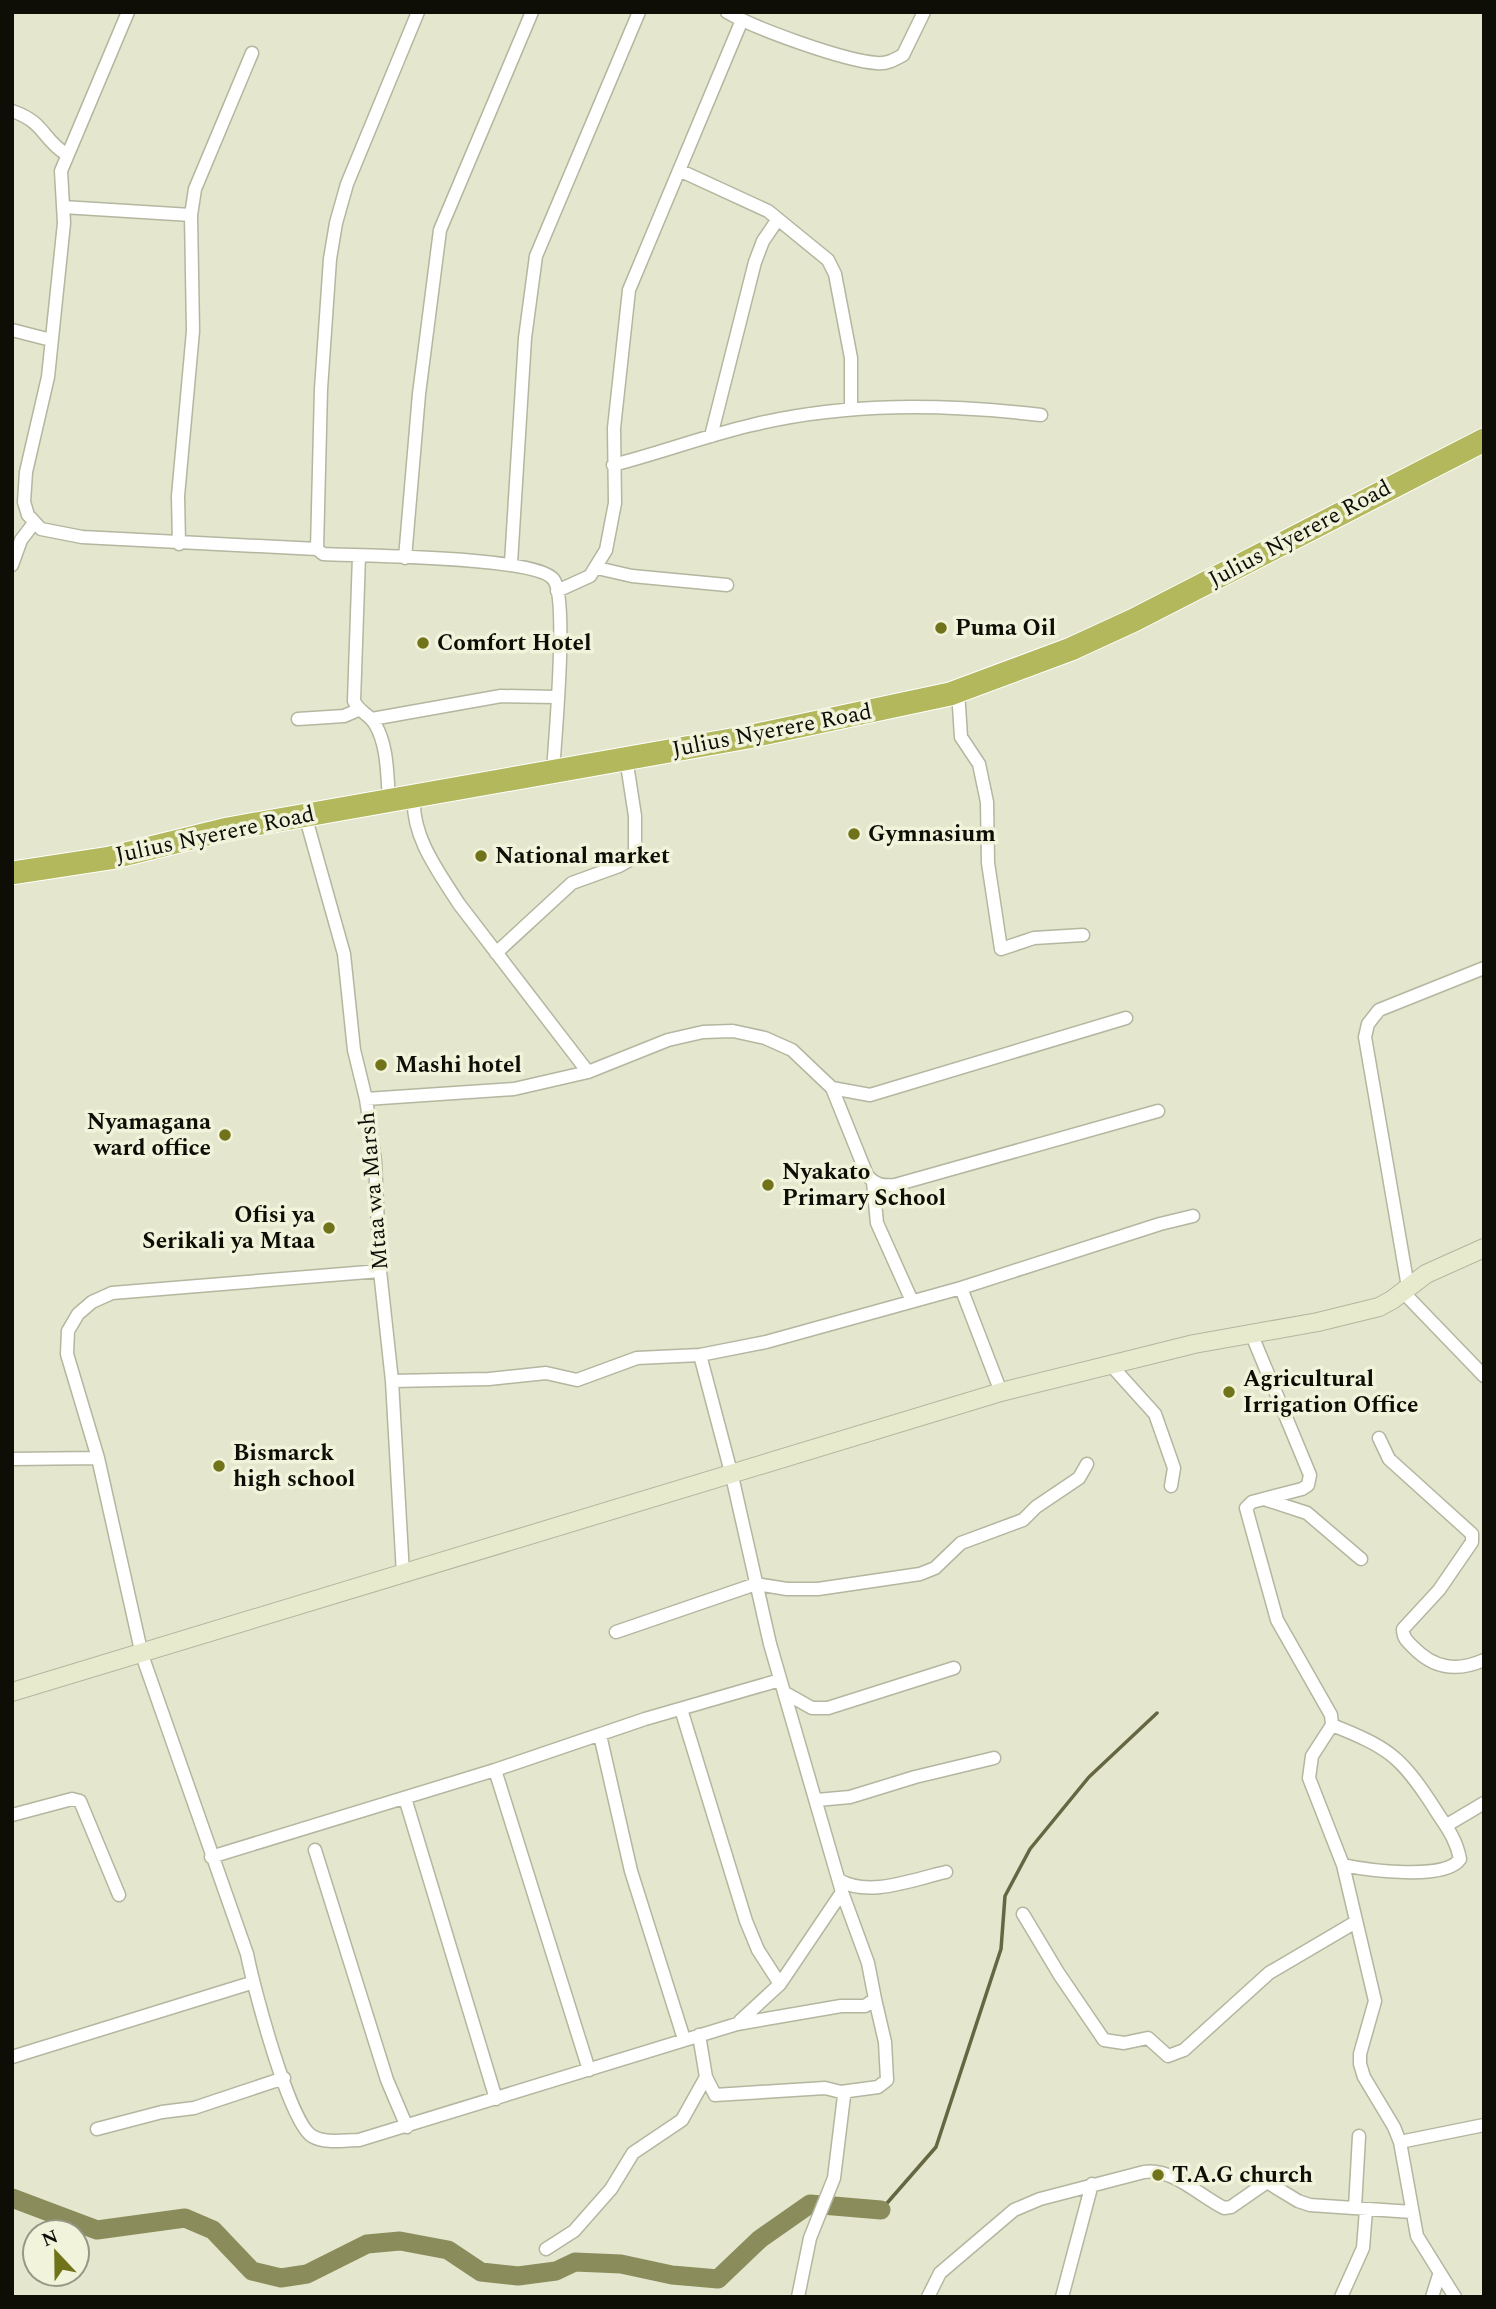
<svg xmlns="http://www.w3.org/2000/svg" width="1496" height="2309" viewBox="0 0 1496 2309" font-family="Spectral,serif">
  <rect width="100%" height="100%" fill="#e4e6ce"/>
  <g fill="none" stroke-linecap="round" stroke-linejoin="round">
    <!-- stream -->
    <path stroke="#656742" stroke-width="3.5" d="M881,2210L936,2147L1001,1949L1005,1896L1030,1849L1089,1777L1157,1713"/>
    <!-- river -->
    <path stroke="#8a8d5b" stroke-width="19" d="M12,2198L97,2230L185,2218L213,2230L252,2271L281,2278L307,2274L367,2244L400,2241L448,2250L481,2272L518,2276L556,2271L575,2262L621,2264L672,2275L718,2279L760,2239L810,2204L881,2210"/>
    <defs>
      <path id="street" d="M128,12L61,171L64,223L48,377L26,472L24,502L28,515L41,529L82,537L317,549
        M418,12L347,184L336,223L330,259L321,389L317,549L323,554C359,556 538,556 554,580C568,601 555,739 553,771
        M727,12C756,29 845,61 877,63C887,64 894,60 903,55L924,12
        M12,111C45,122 42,139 66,154
        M681,171L768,211L828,260L835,274L851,358V409
        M63,207L191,215
        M12,330L51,340
        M711,436L755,262L763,241L778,219
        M613,465C660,453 705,436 752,425C847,402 945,404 1041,415
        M179,544L178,496L193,331L191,215L195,189L252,53
        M359,556L354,701C359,712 369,714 375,724C388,746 387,775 389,800
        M405,558L419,394L440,230L532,12
        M511,563L525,338L536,256L639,12
        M12,565L21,540L34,523
        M597,568L632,576L727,585
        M557,591L590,576L606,550L615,503L614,428L629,290L742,20
        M958,691L961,737L979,764L987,802L988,863L1001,949L1034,938L1083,935
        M298,719L344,716L358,710
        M372,719L501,696L557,697
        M414,796C411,836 438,871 459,904L588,1072
        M305,815L344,954L354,1050L366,1099L375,1161L380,1271L392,1381L403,1574
        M496,953L572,883L619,866L635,857V816L626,758
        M832,1088L867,1175C875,1185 883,1186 895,1185L1158,1111
        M366,1099L514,1089L588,1072L668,1040L703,1032L733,1031L765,1038L792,1050L832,1088L870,1095L1126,1018
        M873,1182L877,1223L912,1301
        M380,1271L112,1293L92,1302L78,1314L68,1331L67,1354L98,1458L142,1655L247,1954C253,1985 289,2122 312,2136C325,2144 345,2140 359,2140L737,2024L841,2006H865L875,1999L868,1963L842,1892L770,1644L732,1476L700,1355
        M1408,1287L1365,1037L1368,1024L1379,1010L1484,968
        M1403,1292L1484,1376
        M1251,1333L1310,1475L1308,1485L1302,1489L1252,1502L1246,1508L1277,1620L1331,1715L1332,1725L1312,1756L1309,1778L1343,1865L1375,2001L1360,2054V2064L1364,2077L1394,2127L1400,2142L1417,2236L1455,2297
        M1109,1363L1155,1414L1174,1468L1171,1486
        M392,1381L489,1379L546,1373L577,1380L637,1358L700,1355L766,1342L961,1288
        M1001,1392L961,1288L1160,1224L1193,1216
        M1379,1438L1389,1459L1472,1534V1542L1439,1590L1403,1629C1403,1638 1407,1641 1413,1647C1434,1669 1457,1672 1484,1660
        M12,1459L98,1458
        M1267,1500L1307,1513L1361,1559
        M616,1632L756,1584L787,1589H818L920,1574L935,1568L961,1543L1023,1520L1036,1507L1079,1478L1087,1464
        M787,1694L812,1708H828L954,1668
        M681,1709L746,1921L758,1950L780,1984
        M1332,1725C1387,1747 1400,1755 1433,1806C1444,1824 1456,1837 1460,1859C1446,1881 1366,1870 1343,1865
        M600,1735L631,1871L684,2039
        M495,1770L589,2070
        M405,1798L496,2099
        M817,1800L850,1797L915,1777L994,1758
        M12,1815L72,1799L80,1801L119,1895
        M1447,1825L1484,1803
        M315,1850L387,2080L407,2127
        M211,1857L495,1770L645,1719L780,1680
        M839,1880C869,1898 914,1879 946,1872
        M1023,1914L1059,1974L1104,2040L1124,2043L1148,2038L1168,2056L1184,2050L1269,1973L1354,1923
        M740,2021L780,1984L842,1892
        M699,2035L706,2077L715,2095L825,2088L841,2092L844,2096L834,2178L810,2238L798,2297
        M12,2057L251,1983
        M841,2092L878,2087L887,2080L885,2042L875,1999
        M97,2129L162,2112L194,2108L284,2078
        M1400,2142L1484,2125
        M1355,2208L1359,2136
        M546,2249L574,2231L611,2189L633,2153L682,2120L706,2077
        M928,2297L940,2273L1014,2210L1040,2199L1144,2172C1171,2167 1200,2196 1224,2208L1231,2207L1267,2182L1298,2201L1310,2205L1412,2212
        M1062,2297L1092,2184
        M1341,2297L1363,2248L1366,2210
        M1432,2297L1439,2275"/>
      <path id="secondary" d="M12,1692L1001,1392L1194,1344L1318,1322L1379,1307L1392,1300L1426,1274L1484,1248"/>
      <path id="highway" d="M12,873L110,858L228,829L748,737L950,694L1071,649L1134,620L1484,440"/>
    </defs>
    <!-- street casing -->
    <use href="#street" stroke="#b4b69f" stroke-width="15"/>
    <!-- secondary casing -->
    <use href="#secondary" stroke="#b4b69f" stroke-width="20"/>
    <!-- highway casing -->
    <use href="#highway" stroke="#fff" stroke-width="25"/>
    <!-- street -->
    <use href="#street" stroke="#fff" stroke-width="12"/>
    <!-- secondary -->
    <use href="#secondary" stroke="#e8eace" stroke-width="18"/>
    <!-- highway -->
    <use href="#highway" stroke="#b3b85c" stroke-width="23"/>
  </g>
  <!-- markers -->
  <g fill="#707319" stroke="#f1f3db" stroke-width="2.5">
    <circle cx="941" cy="628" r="7"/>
    <circle cx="423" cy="643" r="7"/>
    <circle cx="854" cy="834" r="7"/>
    <circle cx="481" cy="856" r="7"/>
    <circle cx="381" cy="1065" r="7"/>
    <circle cx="225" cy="1135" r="7"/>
    <circle cx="768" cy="1185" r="7"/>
    <circle cx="329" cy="1228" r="7"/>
    <circle cx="1229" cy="1392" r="7"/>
    <circle cx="219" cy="1466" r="7"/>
    <circle cx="1158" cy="2175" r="7"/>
  </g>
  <g text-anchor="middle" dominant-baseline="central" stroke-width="7" stroke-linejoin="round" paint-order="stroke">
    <!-- street labels -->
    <g font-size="23" fill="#0e0e07" stroke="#f1f3db">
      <text transform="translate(1300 534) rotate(-28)">Julius Nyerere Road</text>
      <text transform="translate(772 731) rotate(-11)">Julius Nyerere Road</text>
      <text transform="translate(215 835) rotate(-12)">Julius Nyerere Road</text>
      <text transform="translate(374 1191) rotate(-95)">Mtaa wa Marsh</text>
    </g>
    <!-- poi labels -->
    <g font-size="23" font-weight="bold" fill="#0e0e07" stroke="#f1f3db" text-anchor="start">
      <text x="955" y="628">Puma Oil</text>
      <text x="437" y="643">Comfort Hotel</text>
      <text x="868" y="834">Gymnasium</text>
      <text x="495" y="856">National market</text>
      <text x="395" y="1065">Mashi hotel</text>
      <text x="211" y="1122" text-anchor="end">Nyamagana<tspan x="211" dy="26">ward office</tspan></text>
      <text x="782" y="1172">Nyakato<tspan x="782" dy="26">Primary School</tspan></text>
      <text x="315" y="1215" text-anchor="end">Ofisi ya<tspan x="315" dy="26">Serikali ya Mtaa</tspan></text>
      <text x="1243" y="1379">Agricultural<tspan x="1243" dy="26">Irrigation Office</tspan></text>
      <text x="233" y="1453">Bismarck<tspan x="233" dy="26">high school</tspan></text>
      <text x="1172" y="2175">T.A.G church</text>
    </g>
  </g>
  <!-- border -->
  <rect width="1496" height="2309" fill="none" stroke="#0e0e07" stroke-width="28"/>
  <!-- north arrow -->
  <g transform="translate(56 2253) rotate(338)"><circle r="33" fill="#f1f3db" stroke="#969786" stroke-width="2"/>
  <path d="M0-5L12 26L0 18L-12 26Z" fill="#707319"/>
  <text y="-10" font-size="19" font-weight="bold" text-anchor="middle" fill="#0e0e07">N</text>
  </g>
</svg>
